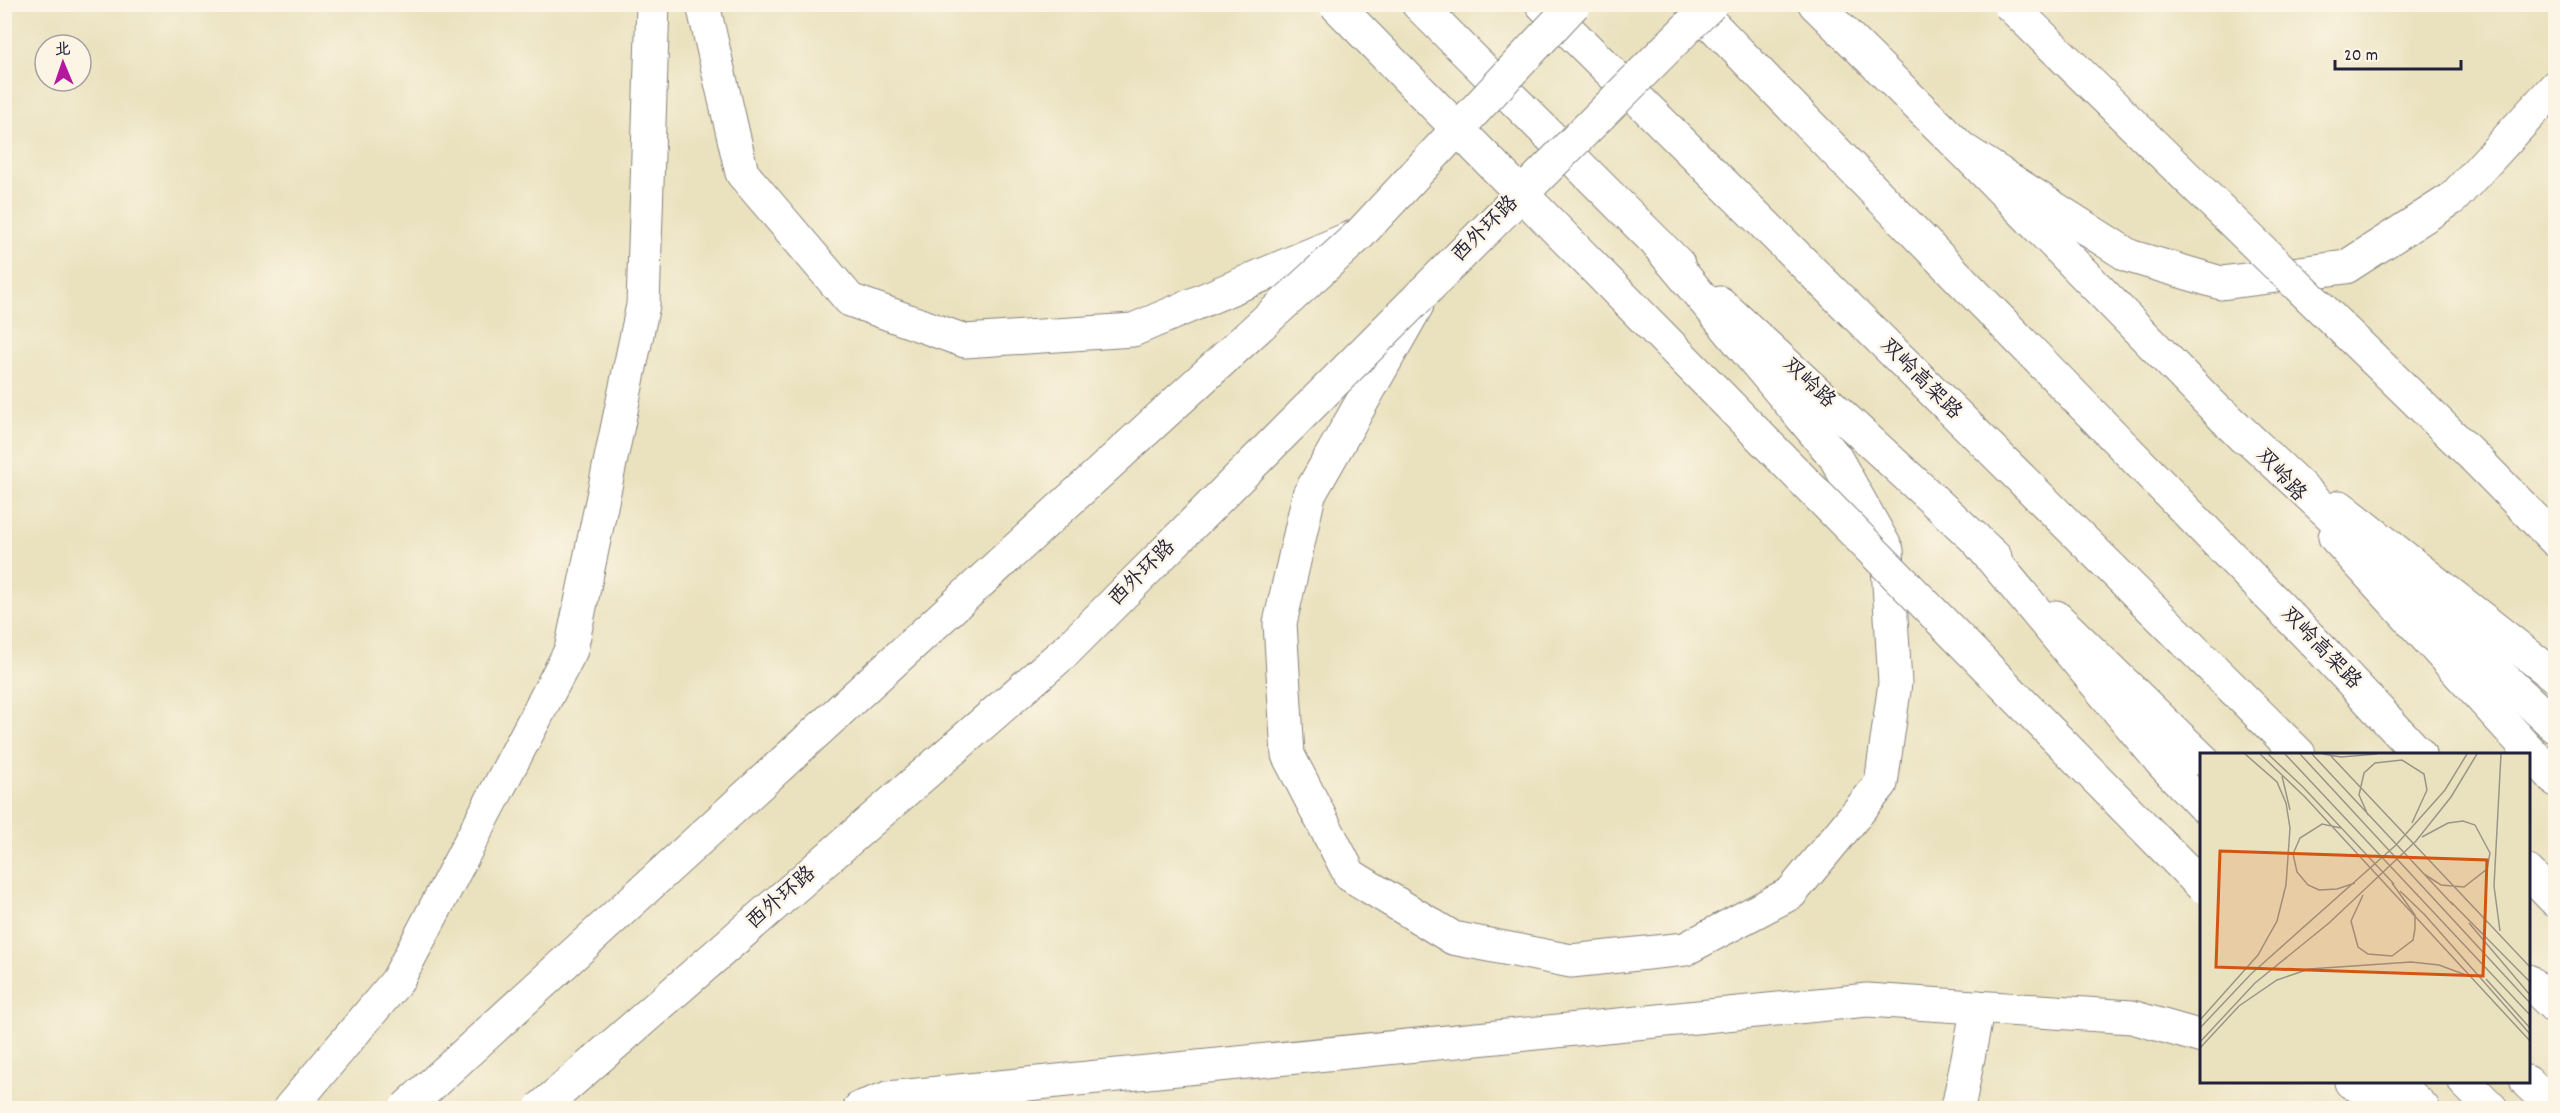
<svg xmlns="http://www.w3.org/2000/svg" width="2560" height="1113" viewBox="0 0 2560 1113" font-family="Dekko,'LXGW WenKai TC',sans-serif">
  <rect width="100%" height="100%" fill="#fcf5e5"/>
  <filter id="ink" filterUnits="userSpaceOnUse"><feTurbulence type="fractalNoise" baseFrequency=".0167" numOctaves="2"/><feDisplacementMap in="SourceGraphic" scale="12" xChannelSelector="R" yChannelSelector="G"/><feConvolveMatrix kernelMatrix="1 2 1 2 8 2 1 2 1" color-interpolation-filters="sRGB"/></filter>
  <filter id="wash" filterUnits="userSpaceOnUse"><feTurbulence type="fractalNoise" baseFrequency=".008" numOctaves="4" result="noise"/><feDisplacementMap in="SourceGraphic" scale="24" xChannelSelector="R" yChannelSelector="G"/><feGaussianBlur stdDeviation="1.35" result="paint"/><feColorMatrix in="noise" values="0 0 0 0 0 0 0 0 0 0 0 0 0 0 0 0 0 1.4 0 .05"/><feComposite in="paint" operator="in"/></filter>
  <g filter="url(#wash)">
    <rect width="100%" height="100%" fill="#eae1be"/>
  </g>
  <g filter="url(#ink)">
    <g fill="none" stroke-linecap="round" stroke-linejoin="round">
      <defs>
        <path id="minor" d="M1958,1108L1978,1007"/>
        <path id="tertiary" d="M2340,507L2556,677"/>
        <path id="secondary" d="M1418,4L1678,264
          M1815,4L1962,149L2243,437
          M1720,303L1995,557
          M2335,537L2556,780
          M2056,617L2202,759
          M2527,1082L2554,1108"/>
        <path id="trunk" d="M706,4L704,9L742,173L850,300L965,341L1133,330L1355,236
          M1542,4L2299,754
          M1692,4L2321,649L2419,754
          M1962,149L2129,256L2221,283L2346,267L2453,198L2556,86
          M1417,305L1309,495L1280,623L1288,755L1350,875L1453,938L1571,961L1685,949L1791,893L1881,784L1895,683L1887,550L1835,457L1658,245
          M2224,415L2556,727
          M1974,537L2163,764L2202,805
          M2528,872L2556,901
          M2528,981L2556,1008
          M2351,1082L2397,1108
          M2465,1082L2491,1108
          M290,1108L397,981L571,650L643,305L653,4
          M860,1108L888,1098L1867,1000L2132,1017L2202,1037"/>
        <path id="motorway" d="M2474,457L2556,541
          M2396,1082L2423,1108"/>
      </defs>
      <!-- minor casing -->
      <use href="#minor" stroke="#86827c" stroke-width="35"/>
      <!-- tertiary casing -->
      <use href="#tertiary" stroke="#86827c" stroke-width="35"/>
      <!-- secondary casing -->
      <use href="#secondary" stroke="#86827c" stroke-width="35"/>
      <!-- trunk casing -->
      <use href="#trunk" stroke="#86827c" stroke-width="35"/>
      <!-- motorway casing -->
      <use href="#motorway" stroke="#86827c" stroke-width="35"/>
      <!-- minor -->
      <use href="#minor" stroke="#fff" stroke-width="33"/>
      <!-- tertiary -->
      <use href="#tertiary" stroke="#fff" stroke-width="33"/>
      <!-- secondary -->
      <use href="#secondary" stroke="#fff" stroke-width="33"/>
      <!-- trunk -->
      <use href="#trunk" stroke="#fff" stroke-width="33"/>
      <!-- motorway -->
      <use href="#motorway" stroke="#fff" stroke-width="33"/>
      <defs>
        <path id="trunk-bridge" d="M406,1108L1360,234L1574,4
          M541,1108L1067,650L1711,4"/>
        <path id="motorway-bridge" d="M1335,4L2202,886
          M2009,4L2474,457"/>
      </defs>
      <!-- trunk-bridge casing -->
      <use href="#trunk-bridge" stroke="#86827c" stroke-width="35" stroke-linecap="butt"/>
      <!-- motorway-bridge casing -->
      <use href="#motorway-bridge" stroke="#86827c" stroke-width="35" stroke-linecap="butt"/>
      <!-- trunk-bridge -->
      <use href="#trunk-bridge" stroke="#fff" stroke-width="33"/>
      <!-- motorway-bridge -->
      <use href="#motorway-bridge" stroke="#fff" stroke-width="33"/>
    </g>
  </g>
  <g text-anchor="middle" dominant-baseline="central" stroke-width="5" stroke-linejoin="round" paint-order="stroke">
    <!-- street labels -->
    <g font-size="21" fill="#22223b" stroke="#fcf5e5">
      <text transform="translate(1486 230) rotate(-45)">西外环路</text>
      <text transform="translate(1920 380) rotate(45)">双岭高架路</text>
      <text transform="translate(1808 384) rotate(43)">双岭路</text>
      <text transform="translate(2280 476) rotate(48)">双岭路</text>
      <text transform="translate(1143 574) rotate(-45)">西外环路</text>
      <text transform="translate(2320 649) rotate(46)">双岭高架路</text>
      <text transform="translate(782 899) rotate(-41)">西外环路</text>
    </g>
  </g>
  <!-- overview -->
  <g transform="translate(2200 753)">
    <rect width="330" height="330" fill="#eae1be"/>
    <path fill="none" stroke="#9a958a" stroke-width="1.5" d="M60,1L105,44L330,288M68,1L104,35M85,1L330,262M100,1L330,250M112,1L253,152M123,1L141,4L177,1M129,1L330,214M82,23L90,57M102,33L194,131M168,62L159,42L164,20L175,10L202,7L224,21L227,37L212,70M141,75L122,71L100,85L93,101L97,119L108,132L119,137L137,136L155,130M222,84L248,70L263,68L275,72L290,100L287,116L264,134L241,132L224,121M200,138L226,163M163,142L151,168L158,194L168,201L192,203L213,187L215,176V162L192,130M251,149L330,229M224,161L330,281M269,170L330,242M300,178L294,133L301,1M286,226L330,275M0,267L58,202L77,168L86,132L90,75L86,50L77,29L45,1M0,275L51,221L196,92L245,37L267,1M0,289L55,230L129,170L216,88L251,44L277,1M0,295L39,253L77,227L109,216L211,209L239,212L266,222"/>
    <path fill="#d45411" fill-opacity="0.15" stroke="#d45411" stroke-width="3" d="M20,98L287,107L283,223L16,214Z"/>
    <rect width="330" height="330" fill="none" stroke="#22223b" stroke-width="3"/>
  </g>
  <!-- margin -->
  <rect width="2560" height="1113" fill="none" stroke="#fcf5e5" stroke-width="24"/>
  <!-- north arrow -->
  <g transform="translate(63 63) rotate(358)"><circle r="28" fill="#fcf5e5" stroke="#a5a1a1" stroke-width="1.5"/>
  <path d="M0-4.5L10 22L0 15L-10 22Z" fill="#b5179e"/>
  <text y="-9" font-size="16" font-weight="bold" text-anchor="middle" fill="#22223b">北</text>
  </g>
  <!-- scale -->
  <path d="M2335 60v9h126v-9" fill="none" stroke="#22223b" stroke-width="3"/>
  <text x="2344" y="60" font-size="18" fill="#22223b" stroke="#fcf5e5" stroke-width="4.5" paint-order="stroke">20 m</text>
</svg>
